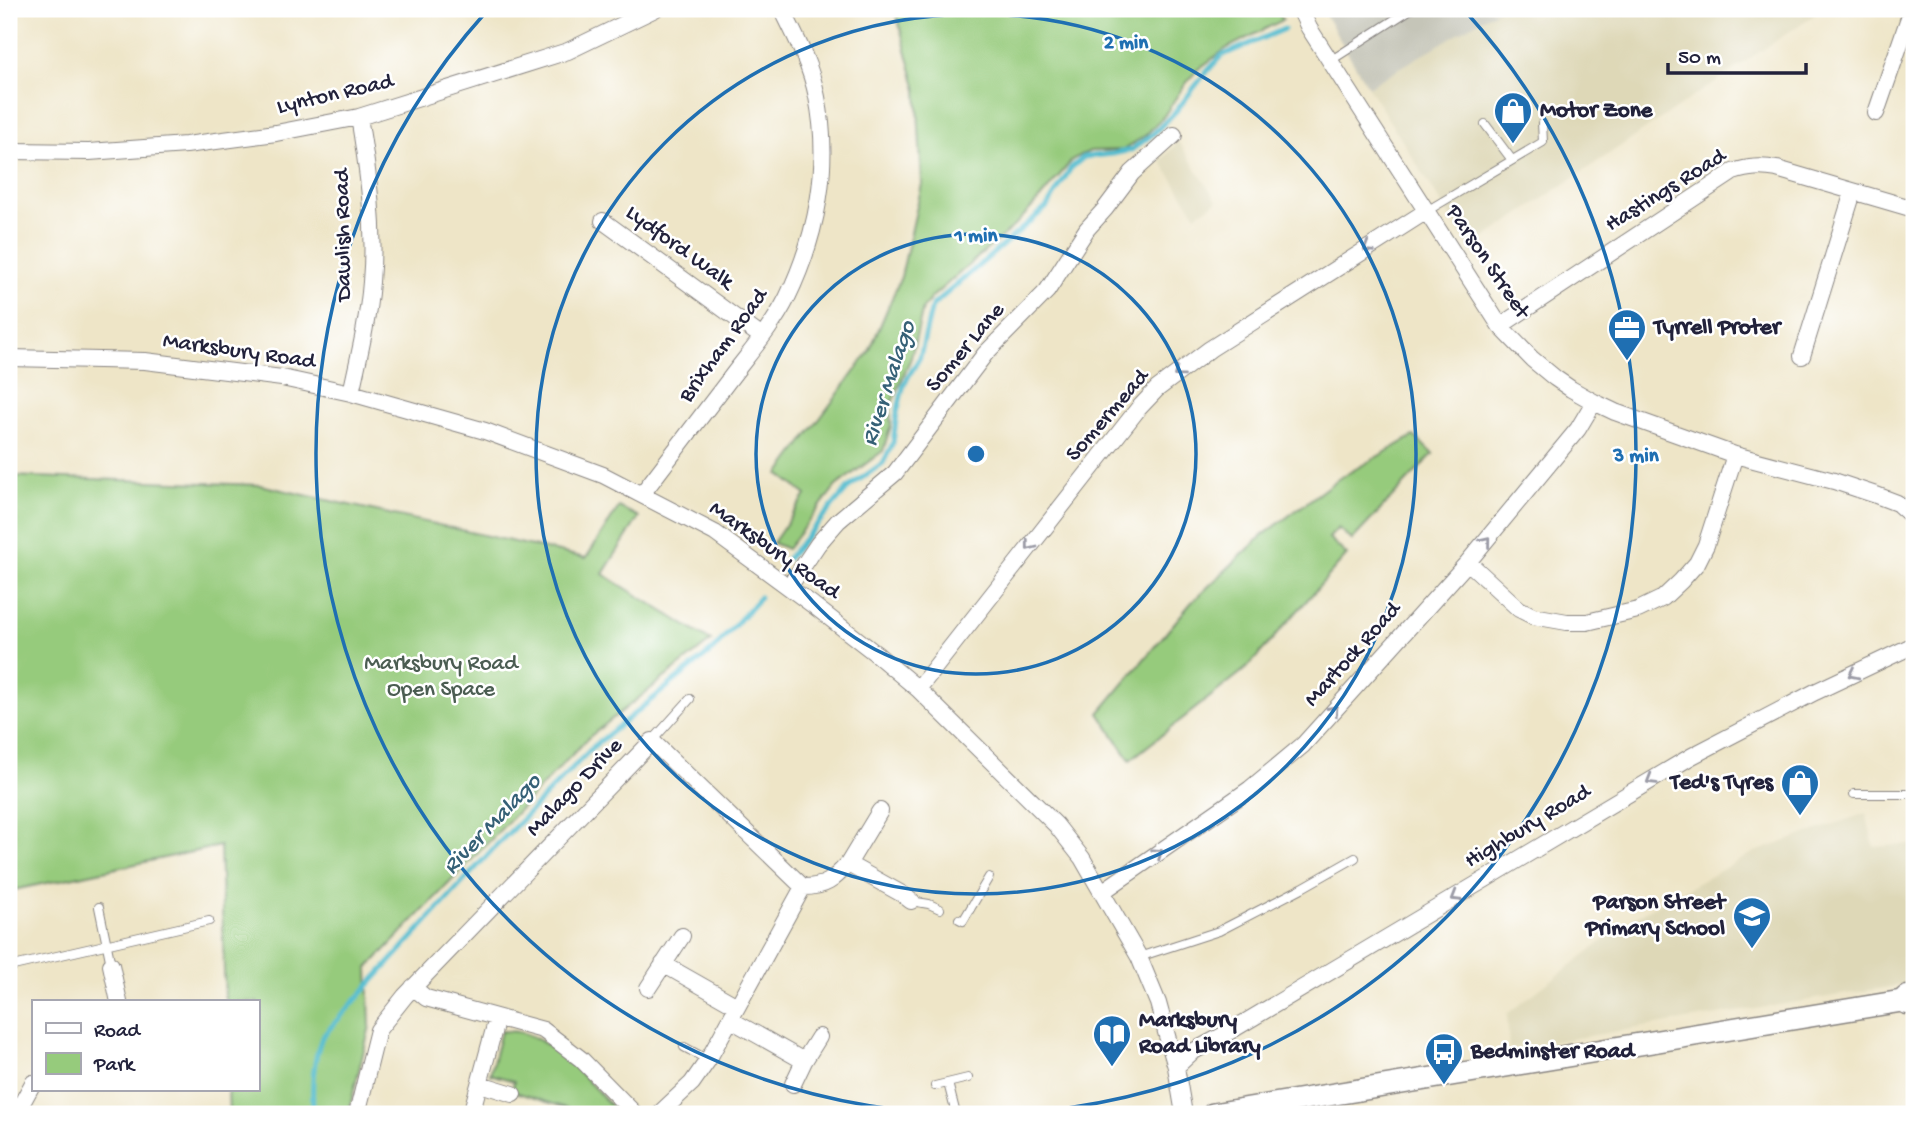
<svg xmlns="http://www.w3.org/2000/svg" width="1923" height="1123" viewBox="0 0 1923 1123" font-family="'Gochi Hand',sans-serif">
  <rect width="100%" height="100%" fill="#fff"/>
  <filter id="ink" filterUnits="userSpaceOnUse"><feTurbulence type="fractalNoise" baseFrequency=".0143" numOctaves="2"/><feDisplacementMap in="SourceGraphic" scale="14" xChannelSelector="R" yChannelSelector="G"/><feConvolveMatrix kernelMatrix="1 2 1 2 8 2 1 2 1" color-interpolation-filters="sRGB"/></filter>
  <filter id="wash" filterUnits="userSpaceOnUse"><feTurbulence type="fractalNoise" baseFrequency=".00686" numOctaves="4" result="noise"/><feDisplacementMap in="SourceGraphic" scale="28" xChannelSelector="R" yChannelSelector="G"/><feGaussianBlur stdDeviation="1.57" result="paint"/><feColorMatrix in="noise" values="0 0 0 0 0 0 0 0 0 0 0 0 0 0 0 0 0 1.4 0 .05"/><feComposite in="paint" operator="in"/></filter>
  <g filter="url(#wash)">
    <rect width="100%" height="100%" fill="#eee5c7"/>
    <!-- built -->
    <path fill="#ded8b7" d="M1499,9H1823L1470,248L1368,87Z
      M1178,141L1217,201L1196,215L1161,161Z
      M1866,813L1874,847L1914,844V983L1509,1049L1507,1014L1633,918L1755,852Z"/>
    <!-- industrial -->
    <path fill="#c5c5b8" d="M1330,9H1499L1368,87L1323,11Z"/>
    <!-- green -->
    <path fill="#96cb7c" stroke="#5c765c" stroke-width="2" d="M895,9H1275L1283,20L1227,48L1197,70L1181,90L1164,116L1146,135L1123,150L1090,151L1073,159L1038,201L1014,226L932,297L923,308L911,358L890,407L891,425L883,451L836,486L787,549L773,543L806,495L779,474L869,352L901,277L922,184L917,90Z
      M1414,436L1433,454L1352,540L1338,528L1329,538L1347,555L1248,667L1130,760L1099,713L1191,603L1262,536L1338,479Z
      M9,476L260,485L586,558L619,507L639,517L603,574L711,641L588,738L368,968L370,1026L348,1114H229L228,1090H257V1002H225L220,846L9,891Z
      M501,1031C508,1031 516,1031 523,1033C556,1042 595,1090 619,1114H585L512,1091L514,1081L490,1074Z"/>
    <g fill="none" stroke-linecap="round" stroke-linejoin="round">
      <!-- stream -->
      <path stroke="#52bccf" stroke-width="5" d="M788,558L849,487L883,463L893,443L897,413L904,384L920,357L932,306L1047,207L1071,168L1084,157L1113,154L1131,150L1153,134L1177,110L1203,76L1221,56L1284,29
        M313,1114C312,1086 312,1064 322,1037L492,850L593,747L713,650L760,597"/>
    </g>
  </g>
  <g filter="url(#ink)">
    <g fill="none" stroke-linecap="round" stroke-linejoin="round">
      <defs>
        <path id="lane" d="M1330,61L1411,9
          M1485,124L1512,160
          M1425,212L1543,142L1542,123
          M652,741L690,699
          M1854,794H1914
          M911,901L929,904L940,909
          M99,907L111,965
          M959,919L963,921L989,877
          M1139,957L1219,931L1302,888L1355,858
          M9,967L209,921
          M684,1047L708,1060
          M948,1083L956,1114
          M935,1086L968,1078"/>
        <path id="street" d="M1300,9L1309,28L1500,326L1532,359L1555,378L1571,389L1594,402L1615,412L1735,455L1834,481L1876,495L1897,503L1914,518
          M1876,113L1912,9
          M9,151L89,152L186,145L276,133L359,117L568,51L655,9
          M603,221L762,337
          M1500,326L1733,172C1749,167 1761,166 1777,169L1914,209
          M1802,356L1853,192
          M9,358L145,361L282,378L351,393L485,431L603,475L715,533L813,605L875,653L918,689L1056,825L1082,858L1139,957L1158,1003L1169,1043L1176,1067L1184,1114
          M351,393C359,356 368,320 371,282C376,227 368,171 359,117
          M642,494C672,455 702,415 732,376C751,351 773,326 787,298C817,236 831,165 817,97C811,66 796,37 782,9
          M1468,562L1519,609L1533,616L1567,622H1587L1638,610L1663,598L1681,581L1697,563L1706,545L1735,455
          M789,587L818,544L838,521L895,473L985,354L1047,291L1087,229L1105,209L1132,173L1174,135
          M918,689L1138,409L1157,389L1210,349L1425,212
          M848,864L880,811
          M1102,892L1250,789L1303,745L1468,562L1578,429L1594,402
          M663,964L737,1006
          M111,965L119,1002
          M413,987L426,998L543,1030L581,1059L635,1114
          M648,988L682,936
          M731,1020L804,1061L793,1084
          M804,1061L819,1037
          M1176,1067L1192,1052L1222,1036L1692,756L1815,692L1914,645
          M480,1084L513,1094
          M16,1114L33,1083
          M357,1114L378,1030L405,996L652,741L803,887C826,887 833,880 848,864L902,894L911,901
          M471,1114L497,1018
          M659,1114L692,1083L708,1060L803,887"/>
        <path id="secondary" d="M1213,1114L1914,999"/>
        <path id="highway" d="M1908,1000H1914"/>
      </defs>
      <!-- lane casing -->
      <use href="#lane" stroke="#888481" stroke-width="10"/>
      <!-- street casing -->
      <use href="#street" stroke="#888481" stroke-width="18"/>
      <!-- secondary casing -->
      <use href="#secondary" stroke="#888481" stroke-width="24"/>
      <!-- highway casing -->
      <use href="#highway" stroke="#888481" stroke-width="31"/>
      <!-- lane -->
      <use href="#lane" stroke="#fff" stroke-width="8"/>
      <!-- street -->
      <use href="#street" stroke="#fff" stroke-width="16"/>
      <!-- secondary -->
      <use href="#secondary" stroke="#fff" stroke-width="21"/>
      <!-- highway -->
      <use href="#highway" stroke="#fff" stroke-width="28"/>
    </g>
    <!-- one-way arrows -->
    <defs><path id="oneway-chevron" d="M-2-3.5L2.5 0L-2 3.5" fill="none" stroke-width="1.6" stroke-linecap="round" stroke-linejoin="round" transform="scale(1.75)"/></defs>
    <g stroke="#9c9ca7">
      <use href="#oneway-chevron" transform="translate(1368 248) rotate(148)"/>
      <use href="#oneway-chevron" transform="translate(1178 373) rotate(143)"/>
      <use href="#oneway-chevron" transform="translate(1486 541) rotate(-51)"/>
      <use href="#oneway-chevron" transform="translate(1030 546) rotate(128)"/>
      <use href="#oneway-chevron" transform="translate(1853 674) rotate(154)"/>
      <use href="#oneway-chevron" transform="translate(1334 710) rotate(-48)"/>
      <use href="#oneway-chevron" transform="translate(1651 780) rotate(149)"/>
      <use href="#oneway-chevron" transform="translate(1158 853) rotate(-35)"/>
      <use href="#oneway-chevron" transform="translate(1456 897) rotate(149)"/>
    </g>
  </g>
  <!-- distance rings -->
  <g fill="none" stroke="#1f6fb2" stroke-width="3.5">
    <circle cx="976" cy="454" r="220"/>
    <circle cx="976" cy="454" r="440"/>
    <path d="M1466 12A660 660 0 1 1 486 12"/>
  </g>
  <!-- icons -->
  <defs>
    <symbol id="shop-pin" viewBox="-11 -11 22 30"><path d="M0 17L-7.5 6A9.5 9.5 0 1 1 7.5 6Z" fill="#1f6fb2" stroke="#fff"/><path d="M-5-2.5h2.3a2.7 3.5 0 0 1 5.4 0H5L5.5 6h-11ZM-1.5-2.5h3a1.5 2.3 0 0 0-3 0Z" fill="#fff"/></symbol>
    <symbol id="office-pin" viewBox="-11 -11 22 30"><path d="M0 17L-7.5 6A9.5 9.5 0 1 1 7.5 6Z" fill="#1f6fb2" stroke="#fff"/><path d="M-6-3h4V-5.5h4V-3h4V5H-6ZM-1-4.5V-3h2v-1.5ZM-6 0V1H6V0Z" fill="#fff"/></symbol>
    <symbol id="school-pin" viewBox="-11 -11 22 30"><path d="M0 17L-7.5 6A9.5 9.5 0 1 1 7.5 6Z" fill="#1f6fb2" stroke="#fff"/><path d="M0-5L7-2L0 1L-7-2ZM-4 1L0 2.5L4 1V4Q0 6-4 4Z" fill="#fff"/></symbol>
    <symbol id="library-pin" viewBox="-11 -11 22 30"><path d="M0 17L-7.5 6A9.5 9.5 0 1 1 7.5 6Z" fill="#1f6fb2" stroke="#fff"/><path d="M-6-4Q-3-5.5-.7-3.5V5Q-3 3-6 4ZM6-4Q3-5.5 .7-3.5V5Q3 3 6 4Z" fill="#fff"/></symbol>
    <symbol id="bus-pin" viewBox="-11 -11 22 30"><path d="M0 17L-7.5 6A9.5 9.5 0 1 1 7.5 6Z" fill="#1f6fb2" stroke="#fff"/><path d="M-5-6H5V4H4V6H2V4H-2V6H-4V4H-5ZM-3.5-4V0h7V-4ZM-3.5 1.2v1.5H-2V1.2ZM2 1.2v1.5H3.5V1.2Z" fill="#fff"/></symbol>
  </defs>
  <g fill-rule="evenodd">
    <use href="#shop-pin" x="1491" y="89" width="44" height="60"/>
    <use href="#office-pin" x="1605" y="306" width="44" height="60"/>
    <use href="#shop-pin" x="1778" y="761" width="44" height="60"/>
    <use href="#school-pin" x="1730" y="894" width="44" height="60"/>
    <use href="#library-pin" x="1090" y="1012" width="44" height="60"/>
    <use href="#bus-pin" x="1422" y="1030" width="44" height="60"/>
  </g>
  <g text-anchor="middle" dominant-baseline="central" stroke-width="5" stroke-linejoin="round" paint-order="stroke">
    <!-- street labels -->
    <g font-size="23" fill="#22223b" stroke="#fff">
      <text transform="translate(335 95) rotate(-13)">Lynton Road</text>
      <text transform="translate(1666 191) rotate(-32)">Hastings Road</text>
      <text transform="translate(344 235) rotate(-91)">Dawlish Road</text>
      <text transform="translate(679 248) rotate(36)">Lydford Walk</text>
      <text transform="translate(1487 262) rotate(56)">Parson Street</text>
      <text transform="translate(724 346) rotate(-54)">Brixham Road</text>
      <text transform="translate(966 348) rotate(-50)">Somer Lane</text>
      <text transform="translate(239 352) rotate(8)">Marksbury Road</text>
      <text transform="translate(1108 416) rotate(-49)">Somermead</text>
      <text transform="translate(774 551) rotate(35)">Marksbury Road</text>
      <text transform="translate(1353 655) rotate(-48)">Martock Road</text>
      <text transform="translate(575 788) rotate(-46)">Malago Drive</text>
      <text transform="translate(1528 827) rotate(-31)">Highbury Road</text>
    </g>
    <!-- poi labels -->
    <g font-size="23" font-weight="bold" fill="#22223b" stroke="#fff" text-anchor="start">
      <text x="1540" y="111">Motor Zone</text>
      <text x="1654" y="328">Tyrrell Proter</text>
      <text x="1773" y="783" text-anchor="end">Ted's Tyres</text>
      <text x="1725" y="903" text-anchor="end">Parson Street<tspan x="1725" dy="26">Primary School</tspan></text>
      <text x="1139" y="1021">Marksbury<tspan x="1139" dy="26">Road Library</tspan></text>
      <text x="1471" y="1052">Bedminster Road</text>
    </g>
    <!-- park labels -->
    <g font-size="23" fill="#4b5d52" stroke="#fff">
      <text x="441" y="664">Marksbury Road<tspan x="441" dy="26">Open Space</tspan></text>
    </g>
    <!-- water labels -->
    <g font-size="24" font-style="italic" fill="#356076" stroke="#fff">
      <text transform="translate(890 384) rotate(-72)">River Malago</text>
      <text transform="translate(493 825) rotate(-46)">River Malago</text>
    </g>
  </g>
  <circle cx="976" cy="454" r="10" fill="#1f6fb2" stroke="#fff" stroke-width="3.5"/>
  <g font-size="21" text-anchor="middle" font-weight="bold" fill="#1f6fb2" stroke="#fff" stroke-width="5" stroke-linejoin="round" paint-order="stroke">
    <text x="1126" y="48">2 min</text>
    <text x="976" y="241">1 min</text>
    <text x="1636" y="461">3 min</text>
  </g>
  <!-- margin -->
  <rect width="1923" height="1123" fill="none" stroke="#fff" stroke-width="35"/>
  <!-- legend -->
  <rect x="32" y="1000" width="228" height="91" fill="#ffffff" stroke="#a7a7b1" stroke-width="2"/>
  <rect x="46" y="1023" width="35" height="10" fill="#ffffff" stroke="#a7a7b1" stroke-width="2"/>
  <text x="94" y="1036" font-size="21" fill="#22223b">Road</text>
  <rect x="46" y="1053" width="35" height="21" fill="#96cb7c" stroke="#a7a7b1" stroke-width="2"/>
  <text x="94" y="1070" font-size="21" fill="#22223b">Park</text>
  <!-- scale -->
  <path d="M1668 63v10h138v-10" fill="none" stroke="#22223b" stroke-width="3.5"/>
  <text x="1678" y="63" font-size="21" fill="#22223b" stroke="#ffffff" stroke-width="5" paint-order="stroke">50 m</text>
</svg>
